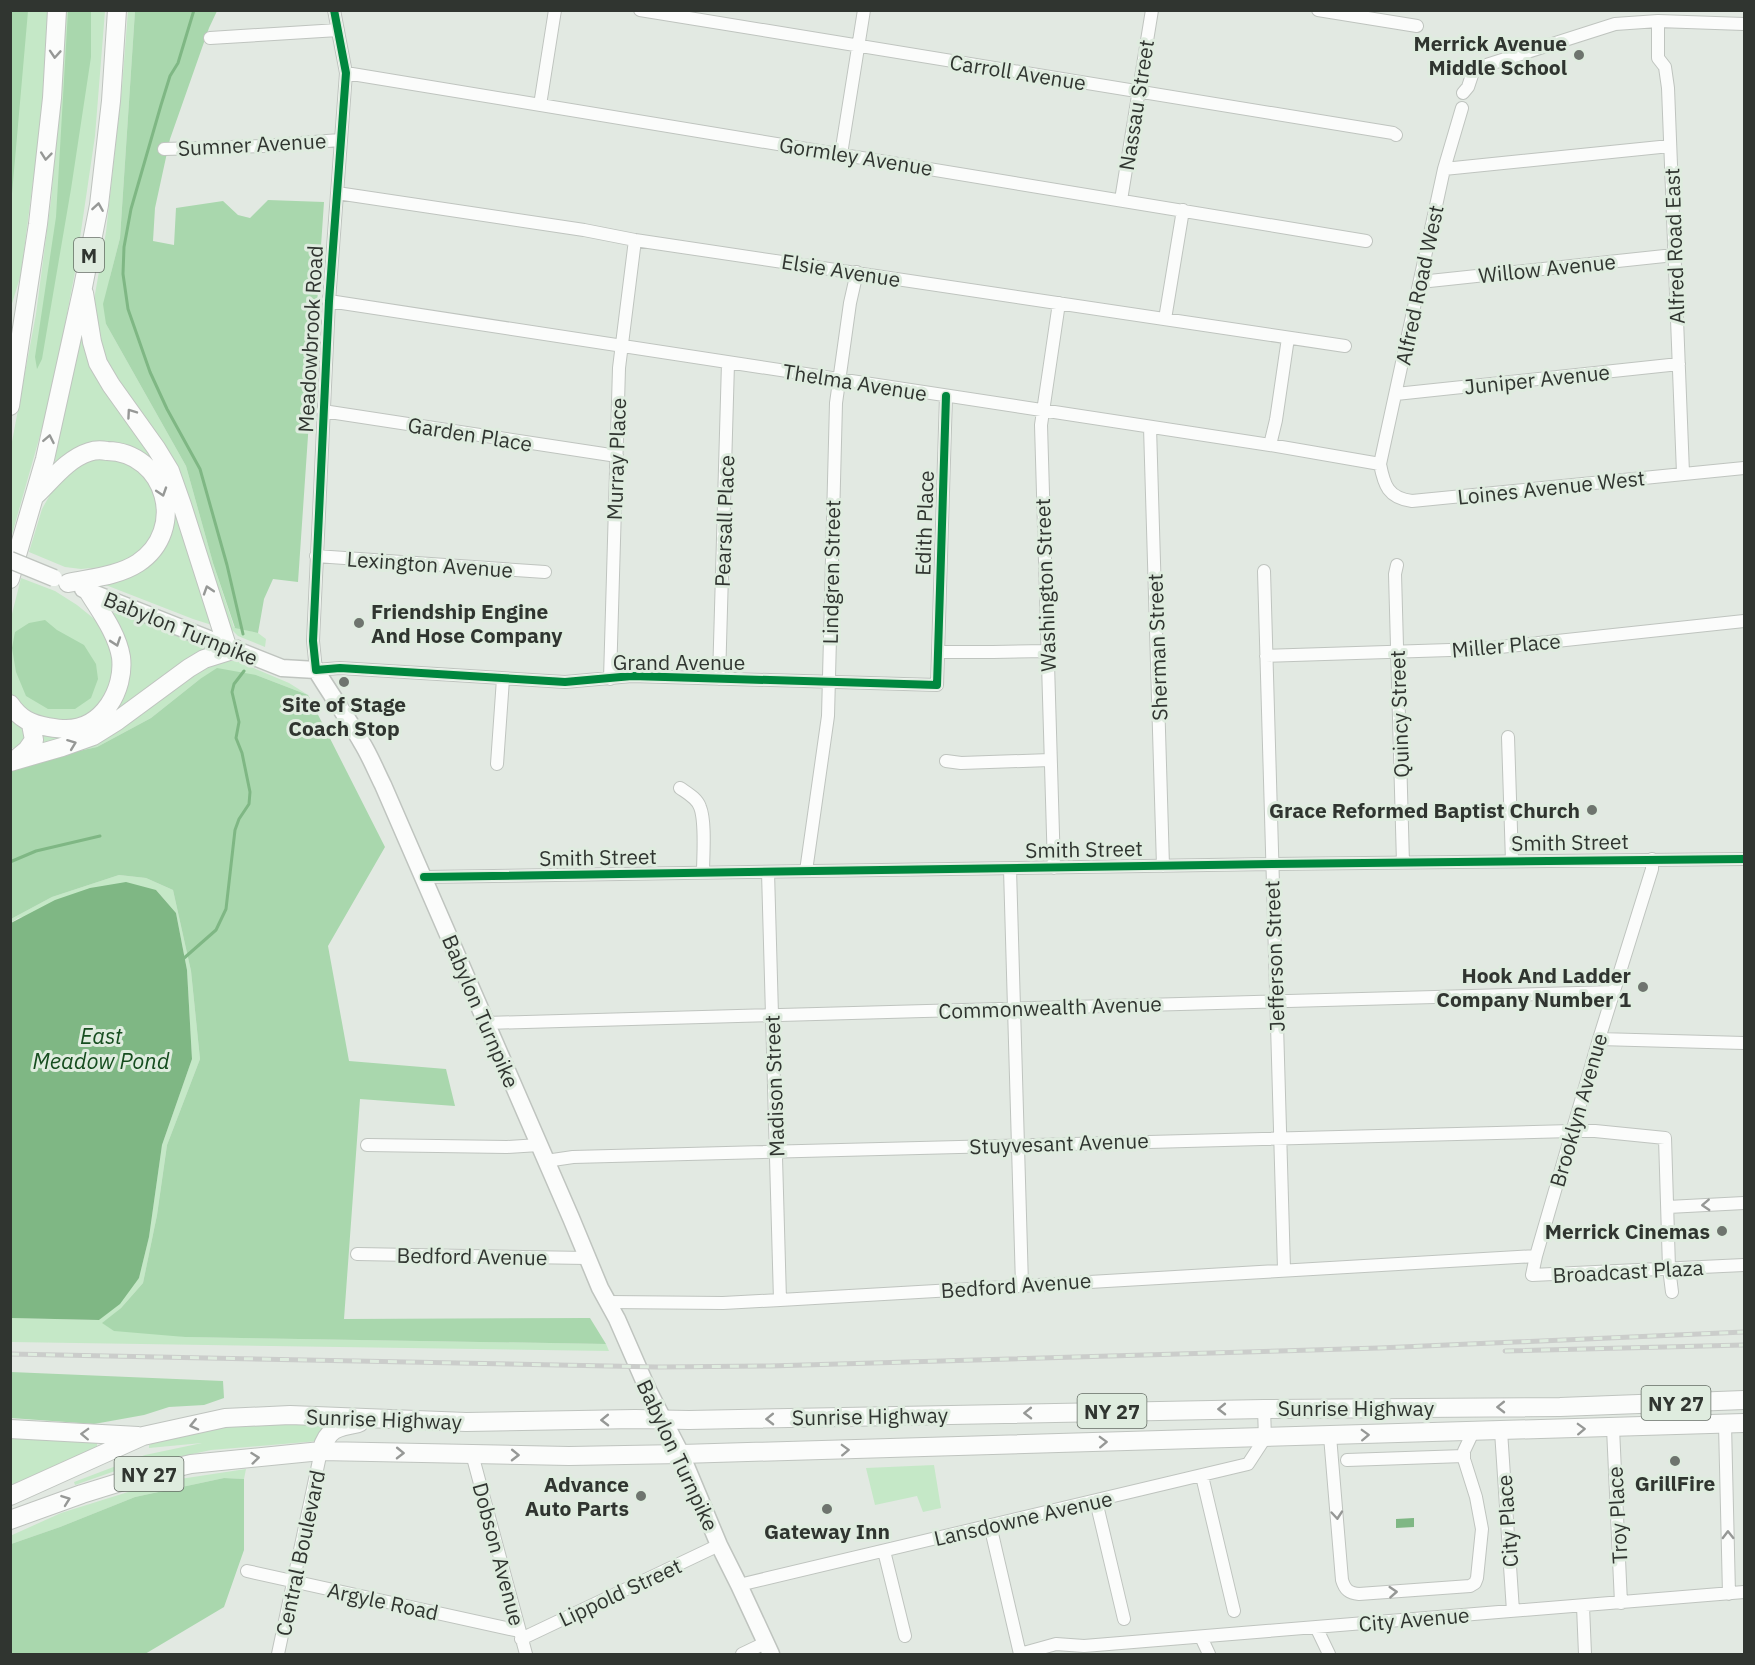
<svg xmlns="http://www.w3.org/2000/svg" width="1755" height="1665" viewBox="0 0 1755 1665" font-family="'IBM Plex Sans',sans-serif">
  <rect width="100%" height="100%" fill="#e2e9e2"/>
  <!-- green -->
  <path fill="#c5e8c7" d="M11,11H47L46,81L21,274L11,307Z
    M65,11H105L95,136L75,272L52,393L11,538V447L36,314L51,200L64,49Z
    M128,11H135L120,238L110,277L106,324L186,466L213,563L234,627L258,633L266,639L265,647L238,636L230,628L176,468L108,370L94,322L95,294L106,232L122,87Z
    M84,318L168,478L215,626L193,619L98,582L140,566L171,506L124,447L54,469L58,434Z
    M110,454L152,478L161,504L158,533L124,565L81,569L65,567L29,552L42,509L61,475L85,458Z
    M21,578L55,591L77,605L98,622L113,645L116,674L104,704L81,721L55,726L33,718L11,696V618Z
    M106,611L126,615L209,648L99,726L34,749L37,729L61,734L121,696Z
    M212,661H237L289,683L308,695L256,675L200,679L151,718L97,747L51,757Z
    M10,713L30,731L22,744L11,749Z
    M119,875L146,878L173,890L191,971L200,1059L167,1145L157,1215L143,1283L121,1308L103,1323L185,1337L606,1344L609,1351L11,1342V1318L99,1320L139,1278L149,1237L162,1145L192,1059L187,970L176,913L156,890L18,918L11,923V919L52,897Z
    M251,1423H325L326,1428L318,1441L211,1450L118,1470L75,1485L74,1482L145,1455L202,1443L149,1448V1445L171,1436Z
    M11,1433L97,1439V1447L11,1485Z
    M934,1465L941,1508L923,1512L917,1496L875,1505L866,1468Z
    M246,1469L244,1479L224,1478L135,1497L60,1527L11,1544L10,1536L61,1513L160,1482Z"/>
  <!-- forest -->
  <path fill="#a9d7ad" d="M11,10L28,11L11,205L10,11Z
    M68,11H91V57L71,189L42,359L37,369L35,357L56,217Z
    M135,11H217L209,28L170,139L155,208L153,241L174,245L176,208L223,201L238,215L250,218L268,200L324,202L298,582L273,579L264,599L258,633L235,628L213,563L186,466L106,324L103,304L120,238Z
    M45,620L57,630L84,645L96,664L98,679L91,698L75,709H48L26,696L16,672L12,648L15,632L29,623Z
    M217,668L256,675L308,695L385,847L328,946L349,1061L446,1069L455,1106L360,1099L344,1319L590,1318L606,1344L185,1337L114,1331L102,1323L121,1308L143,1283L157,1215L167,1145L200,1059L191,971L173,890L146,878L119,875L52,897L11,919V770L51,757L97,747L151,718L200,679Z
    M11,1372L223,1381L224,1398L204,1405L169,1407L144,1415L94,1424L11,1418Z
    M224,1478L244,1479V1550L224,1607L145,1654H11V1544L60,1527L135,1497Z"/>
  <!-- water -->
  <path fill="#7fb784" d="M126,882L156,890L176,913L187,970L192,1059L162,1145L149,1237L139,1278L120,1304L99,1320L11,1318V923L55,900L90,888Z
    M1414,1518V1527L1396,1528V1519Z"/>
  <g fill="none" stroke-linecap="round" stroke-linejoin="round">
    <!-- stream -->
    <path stroke="#7fb784" stroke-width="3" d="M194,10L178,63L170,76L161,105L131,209L124,247L123,274L128,309L150,372L167,409L200,469L227,565L243,634
      M10,13L11,10
      M10,862L36,851L100,836
      M183,959L216,930L226,909L235,830L239,819L249,804L250,792L242,753L236,738L239,722L232,692L234,684L244,671"/>
    <defs>
      <path id="minor" d="M334,10L346,73L329,301L313,641L316,670L340,668L565,682L632,676L937,685L946,396
        M640,10L1393,133L1396,135
        M1318,10L1417,26
        M1658,21V58L1665,67L1668,88L1683,473
        M210,38L338,30
        M346,73L1366,241
        M1463,93L1468,87L1474,69L1615,24L1658,21L1744,24
        M540,105L555,10
        M1462,108L1444,169L1380,464C1384,485 1388,498 1412,501L1744,468
        M164,149L262,146L340,140
        M841,154L864,10
        M1444,169L1670,146
        M337,193L584,230L635,240L1345,346
        M1121,200L1152,10
        M1420,282L1674,255
        M329,301L1270,445L1380,464
        M1165,319L1183,210
        M1396,394L1679,364
        M323,411L617,456
        M1150,427L1163,866
        M1270,445L1276,420L1288,338
        M316,556L545,572
        M1397,565L1395,574L1403,863
        M1264,571L1284,1269
        M938,652H993L1047,651
        M1266,656L1481,649L1744,621
        M610,679L619,368L635,240
        M719,679L728,363
        M1508,737L1512,861
        M946,761L961,763L1050,760
        M497,764L503,679
        M680,788C687,793 697,798 700,807C706,822 703,856 703,873
        M1652,859V869L1599,1039L1536,1256L1532,1275L1744,1265
        M1054,868L1041,425L1059,303
        M1010,869L1022,1285
        M806,871L828,716L836,403L850,303L857,272
        M768,872L780,1300
        M424,877L1272,864L1744,859
        M486,1023L1614,992
        M1599,1039L1744,1043
        M367,1145L507,1147L539,1145
        M546,1161L573,1157C906,1146 1239,1137 1572,1131H1595L1665,1138L1669,1268L1672,1292
        M1668,1207L1744,1203
        M357,1254L587,1258
        M607,1302L723,1303L780,1300L1536,1256
        M1725,1424L1729,1594
        M1613,1428L1621,1603
        M1501,1431L1513,1611
        M1330,1436L1342,1580C1345,1590 1349,1593 1359,1594L1470,1586L1475,1583L1477,1578L1482,1529L1476,1497L1464,1459V1451L1473,1432
        M472,1454L526,1654
        M1347,1460L1464,1456
        M1202,1476L1234,1611
        M1096,1501L1124,1619
        M990,1525L1020,1654
        M884,1551L905,1636
        M247,1571L519,1631
        M739,1585L1248,1464L1265,1438L1264,1409
        M1583,1606L1585,1654
        M1316,1627L1329,1654
        M1201,1637L1209,1654
        M521,1639L719,1545
        M278,1654L321,1451
        M742,1654L765,1643
        M1020,1654L1056,1644L1084,1646L1744,1592"/>
      <path id="major" d="M83,589L282,668L316,670C331,695 348,718 362,743C370,756 376,771 383,785L571,1218L600,1288L617,1319L648,1390L681,1454L719,1545L739,1585L771,1654"/>
      <path id="highway" d="M84,293L92,342L98,363L111,385L156,448L170,471L182,505L227,646
        M10,406L38,224L52,98L57,10
        M36,495C52,480 67,459 89,452C95,450 101,450 107,451C166,452 188,530 138,563C118,576 91,578 68,583
        M10,579L45,459L83,287L99,205L111,101L117,10
        M10,704C20,719 31,724 48,727C54,728 60,729 66,729C103,729 125,689 121,657C117,633 100,611 88,591
        M15,760L27,750L34,740L31,724
        M10,762L62,747L93,736L117,721L189,668L204,659L236,649
        M10,1429L138,1436
        M321,1451C328,1428 337,1427 359,1423
        M10,1496L143,1436L225,1418L290,1415L466,1422L635,1419L689,1420L1264,1409L1560,1407L1744,1400
        M10,1520L82,1494L140,1476L191,1464L321,1451L569,1456L681,1454L1744,1423"/>
    </defs>
    <!-- minor casing -->
    <use href="#minor" stroke="#bfc4bf" stroke-width="14"/>
    <!-- major casing -->
    <use href="#major" stroke="#bfc4bf" stroke-width="19"/>
    <!-- highway casing -->
    <use href="#highway" stroke="#bfc4bf" stroke-width="20"/>
    <!-- minor -->
    <use href="#minor" stroke="#fbfcfb" stroke-width="12"/>
    <!-- major -->
    <use href="#major" stroke="#fbfcfb" stroke-width="16"/>
    <!-- highway -->
    <use href="#highway" stroke="#fbfcfb" stroke-width="18"/>
    <defs>
      <path id="rail" d="M1505,1351L1744,1345
        M10,1354L658,1367L770,1366L1379,1348L1744,1332"/>
    </defs>
    <!-- rail casing -->
    <use href="#rail" stroke="#cbcdcb" stroke-width="5"/>
    <!-- rail -->
    <use href="#rail" stroke="#dfecdf" stroke-width="3" stroke-dasharray="9" stroke-linecap="butt"/>
    <defs>
      <path id="major-bridge" d="M10,560L54,578"/>
    </defs>
    <!-- major-bridge casing -->
    <use href="#major-bridge" stroke="#bfc4bf" stroke-width="19" stroke-linecap="butt"/>
    <!-- major-bridge -->
    <use href="#major-bridge" stroke="#fbfcfb" stroke-width="16"/>
    <defs>
      <path id="cycleway" d="M334,10L346,73L329,301L313,641L316,670L340,668L565,682L632,676L937,685L946,396
        M424,877L1272,864L1744,859"/>
    </defs>
    <!-- cycleway casing -->
    <use href="#cycleway" stroke="#dfecdf" stroke-width="11"/>
    <!-- cycleway -->
    <use href="#cycleway" stroke="#00873e" stroke-width="8"/>
  </g>
  <!-- one-way arrows -->
  <defs><path id="oneway-chevron" d="M-2-3.5L2.5 0L-2 3.5" fill="none" stroke-width="1.6" stroke-linecap="round" stroke-linejoin="round" transform="scale(1.5)"/></defs>
  <g stroke="#969896">
    <use href="#oneway-chevron" transform="translate(55 54) rotate(94)"/>
    <use href="#oneway-chevron" transform="translate(46 156) rotate(96)"/>
    <use href="#oneway-chevron" transform="translate(98 207) rotate(-81)"/>
    <use href="#oneway-chevron" transform="translate(131 413) rotate(-125)"/>
    <use href="#oneway-chevron" transform="translate(49 439) rotate(-79)"/>
    <use href="#oneway-chevron" transform="translate(162 492) rotate(72)"/>
    <use href="#oneway-chevron" transform="translate(208 590) rotate(-108)"/>
    <use href="#oneway-chevron" transform="translate(116 642) rotate(71)"/>
    <use href="#oneway-chevron" transform="translate(72 744) rotate(-21)"/>
    <use href="#oneway-chevron" transform="translate(1706 1205) rotate(177)"/>
    <use href="#oneway-chevron" transform="translate(1501 1407) rotate(179)"/>
    <use href="#oneway-chevron" transform="translate(1222 1409) rotate(179)"/>
    <use href="#oneway-chevron" transform="translate(1028 1413) rotate(179)"/>
    <use href="#oneway-chevron" transform="translate(770 1419) rotate(179)"/>
    <use href="#oneway-chevron" transform="translate(605 1420) rotate(179)"/>
    <use href="#oneway-chevron" transform="translate(194 1425) rotate(167)"/>
    <use href="#oneway-chevron" transform="translate(1581 1429) rotate(-2)"/>
    <use href="#oneway-chevron" transform="translate(85 1434) rotate(-178)"/>
    <use href="#oneway-chevron" transform="translate(1365 1435) rotate(-2)"/>
    <use href="#oneway-chevron" transform="translate(1103 1442) rotate(-2)"/>
    <use href="#oneway-chevron" transform="translate(845 1450) rotate(-2)"/>
    <use href="#oneway-chevron" transform="translate(400 1453) rotate(1)"/>
    <use href="#oneway-chevron" transform="translate(515 1455) rotate(1)"/>
    <use href="#oneway-chevron" transform="translate(255 1458) rotate(-6)"/>
    <use href="#oneway-chevron" transform="translate(66 1500) rotate(-20)"/>
    <use href="#oneway-chevron" transform="translate(1337 1515) rotate(85)"/>
    <use href="#oneway-chevron" transform="translate(1728 1535) rotate(-91)"/>
    <use href="#oneway-chevron" transform="translate(1393 1592) rotate(-4)"/>
  </g>
  <!-- markers -->
  <g fill="#6e746e" stroke="#dfecdf" stroke-width="2">
    <circle cx="1579" cy="55" r="6"/>
    <circle cx="359" cy="623" r="6"/>
    <circle cx="344" cy="682" r="6"/>
    <circle cx="1592" cy="810" r="6"/>
    <circle cx="1643" cy="987" r="6"/>
    <circle cx="1722" cy="1231" r="6"/>
    <circle cx="1675" cy="1461" r="6"/>
    <circle cx="641" cy="1496" r="6"/>
    <circle cx="827" cy="1509" r="6"/>
  </g>
  <g text-anchor="middle" dominant-baseline="central" stroke-width="6" stroke-linejoin="round" paint-order="stroke">
    <!-- shield labels -->
    <g fill="#dfecdf" stroke="#646c64" stroke-width="1.5">
      <rect x="74" y="238" width="30" height="34" rx="4.5"/>
      <rect x="1641.5" y="1386" width="69" height="34" rx="4.5"/>
      <rect x="1077.5" y="1394" width="69" height="34" rx="4.5"/>
      <rect x="114.5" y="1457" width="69" height="34" rx="4.5"/>
    </g>
    <g font-size="20" font-weight="bold" fill="#303530">
      <text x="89" y="255">M</text>
      <text x="1676" y="1403">NY 27</text>
      <text x="1112" y="1411">NY 27</text>
      <text x="149" y="1474">NY 27</text>
    </g>
    <!-- poi labels -->
    <g font-size="21" font-weight="bold" fill="#303530" stroke="#dfecdf" text-anchor="end">
      <text x="1567" y="43">Merrick Avenue<tspan x="1567" dy="24">Middle School</tspan></text>
      <text x="371" y="611" text-anchor="start">Friendship Engine<tspan x="371" dy="24">And Hose Company</tspan></text>
      <text x="344" y="704" text-anchor="middle">Site of Stage<tspan x="344" dy="24">Coach Stop</tspan></text>
      <text x="1580" y="810">Grace Reformed Baptist Church</text>
      <text x="1631" y="975">Hook And Ladder<tspan x="1631" dy="24">Company Number 1</tspan></text>
      <text x="1710" y="1231">Merrick Cinemas</text>
      <text x="1675" y="1483" text-anchor="middle">GrillFire</text>
      <text x="629" y="1484">Advance<tspan x="629" dy="24">Auto Parts</tspan></text>
      <text x="827" y="1531" text-anchor="middle">Gateway Inn</text>
    </g>
    <!-- street labels -->
    <g font-size="21" fill="#303530" stroke="#dfecdf">
      <text transform="translate(1018 72) rotate(9)">Carroll Avenue</text>
      <text transform="translate(1136 105) rotate(-81)">Nassau Street</text>
      <text transform="translate(252 144) rotate(-3)">Sumner Avenue</text>
      <text transform="translate(856 156) rotate(9)">Gormley Avenue</text>
      <text transform="translate(1674 246) rotate(-92)">Alfred Road East</text>
      <text transform="translate(1547 268) rotate(-6)">Willow Avenue</text>
      <text transform="translate(841 270) rotate(9)">Elsie Avenue</text>
      <text transform="translate(1419 285) rotate(-78)">Alfred Road West</text>
      <text transform="translate(310 339) rotate(-87)">Meadowbrook Road</text>
      <text transform="translate(1537 379) rotate(-6)">Juniper Avenue</text>
      <text transform="translate(855 382) rotate(9)">Thelma Avenue</text>
      <text transform="translate(470 434) rotate(9)">Garden Place</text>
      <text transform="translate(616 459) rotate(-88)">Murray Place</text>
      <text transform="translate(1551 487) rotate(-6)">Loines Avenue West</text>
      <text transform="translate(724 521) rotate(-88)">Pearsall Place</text>
      <text transform="translate(924 523) rotate(-88)">Edith Place</text>
      <text transform="translate(430 564) rotate(4)">Lexington Avenue</text>
      <text transform="translate(831 572) rotate(-89)">Lindgren Street</text>
      <text transform="translate(1045 585) rotate(-92)">Washington Street</text>
      <text transform="translate(181 628) rotate(22)">Babylon Turnpike</text>
      <text transform="translate(1506 645) rotate(-5)">Miller Place</text>
      <text transform="translate(1157 647) rotate(-92)">Sherman Street</text>
      <text x="679" y="662">Grand Avenue</text>
      <text transform="translate(1399 714) rotate(-92)">Quincy Street</text>
      <text transform="translate(1570 842) rotate(-1)">Smith Street</text>
      <text transform="translate(1084 849) rotate(-1)">Smith Street</text>
      <text transform="translate(598 857) rotate(-1)">Smith Street</text>
      <text transform="translate(1274 956) rotate(-92)">Jefferson Street</text>
      <text transform="translate(1050 1007) rotate(-2)">Commonwealth Avenue</text>
      <text transform="translate(481 1011) rotate(67)">Babylon Turnpike</text>
      <text transform="translate(774 1086) rotate(-92)">Madison Street</text>
      <text transform="translate(1578 1110) rotate(-74)">Brooklyn Avenue</text>
      <text transform="translate(1059 1143) rotate(-2)">Stuyvesant Avenue</text>
      <text transform="translate(472 1256) rotate(1)">Bedford Avenue</text>
      <text transform="translate(1628 1271) rotate(-3)">Broadcast Plaza</text>
      <text transform="translate(1016 1285) rotate(-4)">Bedford Avenue</text>
      <text x="1356" y="1408">Sunrise Highway</text>
      <text transform="translate(870 1416) rotate(-1)">Sunrise Highway</text>
      <text transform="translate(384 1419) rotate(2)">Sunrise Highway</text>
      <text transform="translate(678 1455) rotate(65)">Babylon Turnpike</text>
      <text transform="translate(1617 1515) rotate(-93)">Troy Place</text>
      <text transform="translate(1023 1518) rotate(-13)">Lansdowne Avenue</text>
      <text transform="translate(1507 1521) rotate(-94)">City Place</text>
      <text transform="translate(300 1553) rotate(-78)">Central Boulevard</text>
      <text transform="translate(499 1554) rotate(75)">Dobson Avenue</text>
      <text transform="translate(620 1592) rotate(-25)">Lippold Street</text>
      <text transform="translate(383 1601) rotate(12)">Argyle Road</text>
      <text transform="translate(1414 1619) rotate(-5)">City Avenue</text>
    </g>
    <!-- water labels -->
    <g font-size="22" font-style="italic" fill="#164d1f" stroke="#dfecdf">
      <text x="101" y="1035">East<tspan x="101" dy="25">Meadow Pond</tspan></text>
    </g>
  </g>
  <!-- border -->
  <rect width="1755" height="1665" fill="none" stroke="#303530" stroke-width="24"/>
</svg>
